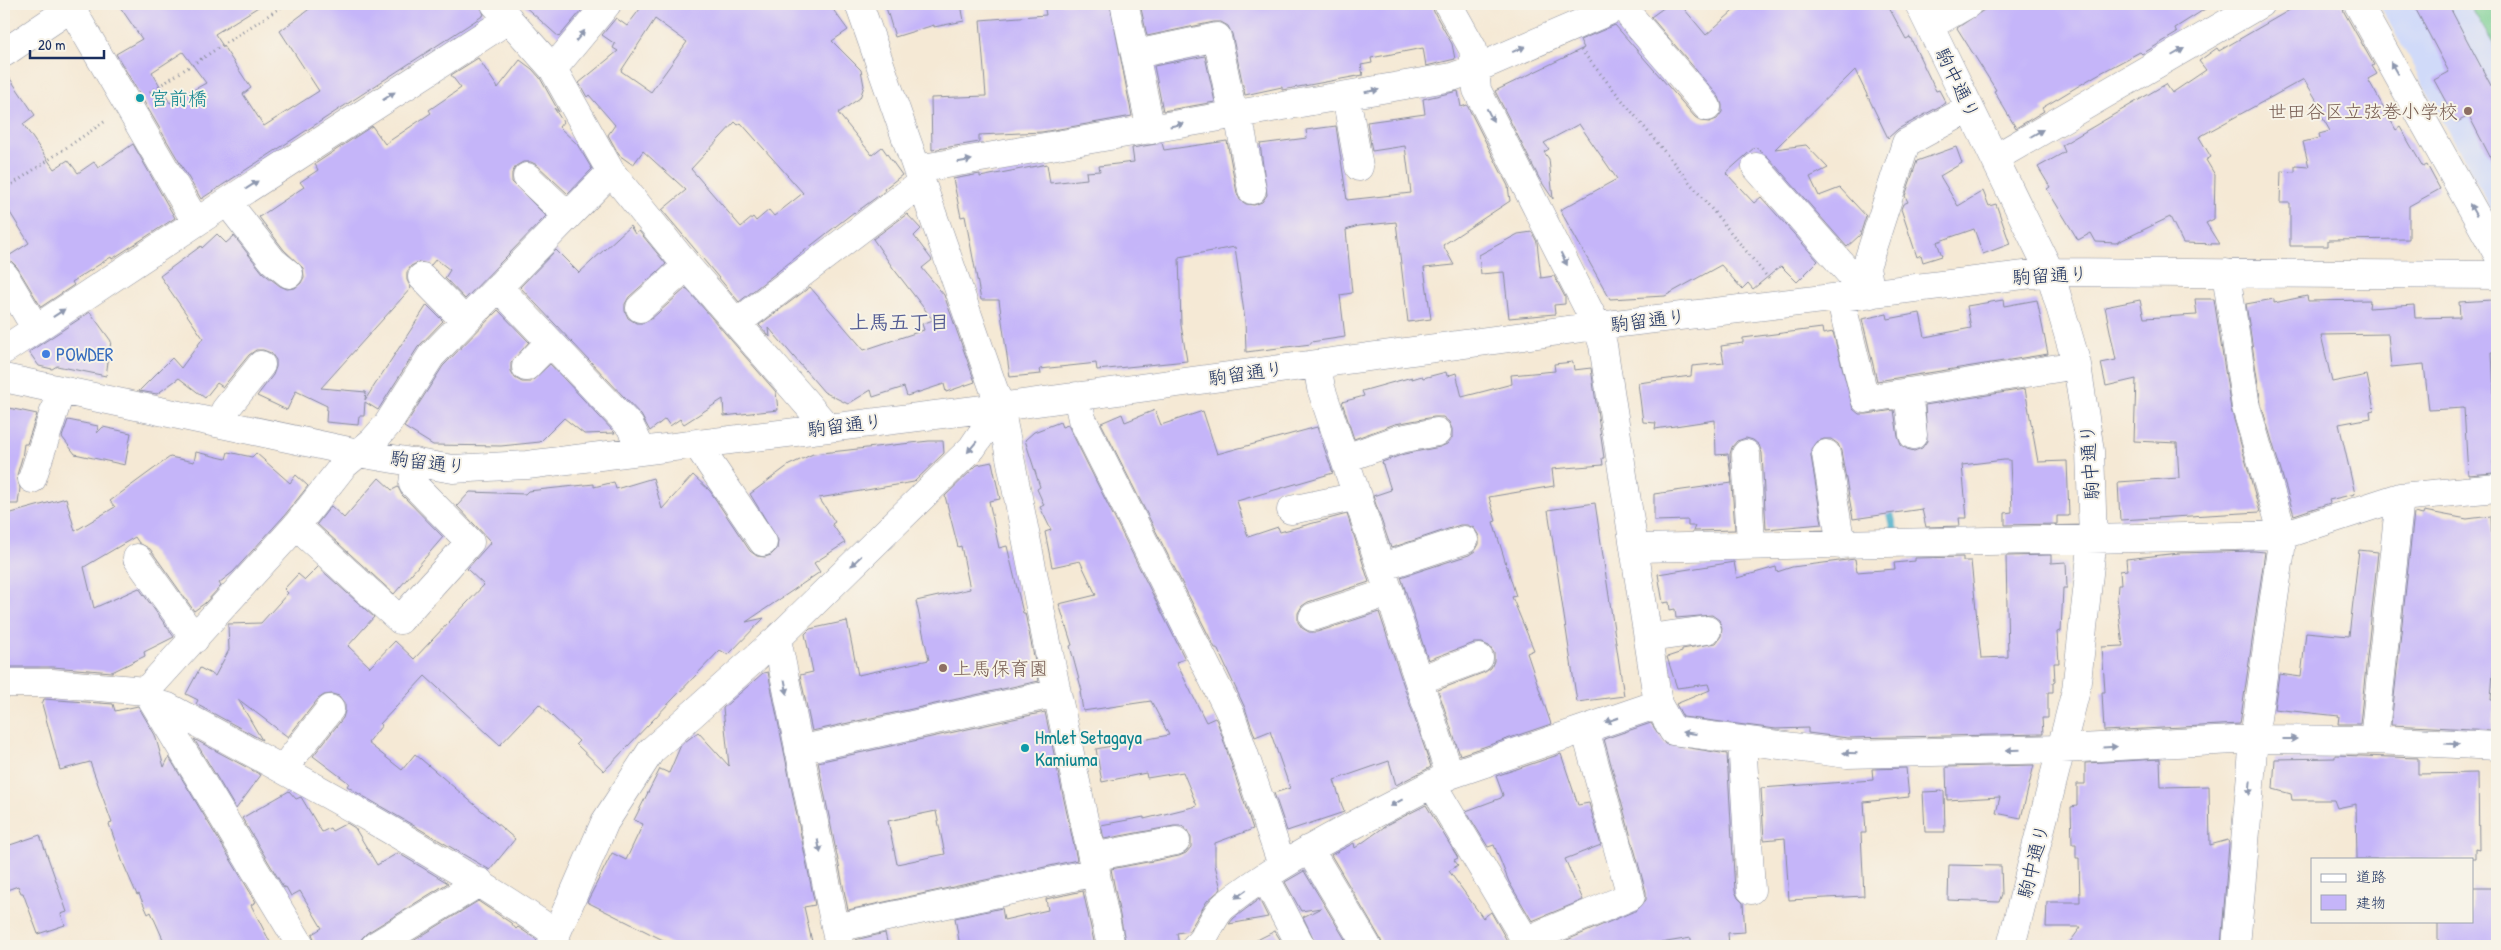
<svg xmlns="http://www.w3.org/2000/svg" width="2501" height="950" viewBox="0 0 2501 950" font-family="'Patrick Hand','Klee One',sans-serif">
  <rect width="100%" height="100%" fill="#f7f3e8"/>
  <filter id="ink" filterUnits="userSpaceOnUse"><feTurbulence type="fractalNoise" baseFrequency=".02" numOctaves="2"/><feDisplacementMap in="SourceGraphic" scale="10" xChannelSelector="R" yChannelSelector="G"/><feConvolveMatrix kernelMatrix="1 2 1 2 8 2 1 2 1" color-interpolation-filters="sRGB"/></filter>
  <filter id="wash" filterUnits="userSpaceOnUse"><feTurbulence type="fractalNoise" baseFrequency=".0096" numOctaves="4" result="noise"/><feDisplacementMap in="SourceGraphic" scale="20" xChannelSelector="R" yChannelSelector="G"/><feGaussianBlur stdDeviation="1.12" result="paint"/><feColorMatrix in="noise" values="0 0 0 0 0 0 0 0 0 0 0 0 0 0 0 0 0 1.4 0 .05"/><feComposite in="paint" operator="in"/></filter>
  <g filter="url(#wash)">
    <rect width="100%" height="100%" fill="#f5e9d5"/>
    <!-- built -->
    <path fill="#d0daf9" d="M2379,4H2497V219Z"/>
    <!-- green -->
    <path fill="#76cd91" stroke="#487e78" d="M2469,4H2497V50Z"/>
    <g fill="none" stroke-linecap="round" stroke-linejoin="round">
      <!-- stream -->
      <path stroke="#4bafca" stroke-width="8" d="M1888,505L1894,530"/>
    </g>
    <g id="blocks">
      <!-- building -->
      <path fill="#c5b5f9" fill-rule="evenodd" d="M118,4H263L215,34L251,88L243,94L264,126L319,91L280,31L316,4H480L484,15L201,199L116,54L142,39ZM183,52L206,83L170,103L152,72Z
        M522,4H587L559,37Z
        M633,4H829L848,30L832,41L861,70L864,86L860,98L838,113L872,155L882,147L902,175L884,189L885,191L855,213L854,212L739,302L662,210L686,190L643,151L633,165L619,155L608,135L615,125L589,95L587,97L579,83L618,51L613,48L615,44L602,35L616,18L627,26L640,9ZM655,19L687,42L651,92L621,71ZM735,122L738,125L741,123L803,193L774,216L769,210L756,221L753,217L741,227L691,169Z
        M885,4H961L964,21L934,27V25L895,37Z
        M1044,4H1110L1132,116L1042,132L979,135V142L932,150L931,98L986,96L980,20L1046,15Z
        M1140,4H1432L1434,12L1452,44L1455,59L1426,66L1423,48L1371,58L1372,63L1361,65L1363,75L1282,90V87L1245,95L1232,34L1228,26L1221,22H1214L1147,36Z
        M1669,4H1680L1706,35L1741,4H1887L1906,39L1910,37L1936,91L1939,90L1946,103L1898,129L1888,138L1855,70L1775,149L1806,145L1828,168L1810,177L1819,196L1840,188L1866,216L1860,235L1847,247L1768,157L1755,147L1726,173L1754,203L1761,197L1818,261L1797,282L1781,266L1753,289L1748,283L1742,289L1721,265L1665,296L1610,299L1560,210L1617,179L1579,124L1544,143L1549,149L1544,152L1549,159L1553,199L1539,178L1495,91L1584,48L1580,40L1615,25L1695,117L1701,121L1709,122L1717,119L1722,112V105L1719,97L1651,17Z
        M1993,4H2213L2175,28L2177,33L2142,54L2140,52L2095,76L2042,108L2044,111L2016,128L1994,91L1996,90L1957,28Z
        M2300,4H2342L2344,12L2374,65L2372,66L2377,74L2368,79L2396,130L2400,127L2423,167L2427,165L2440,189L2409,206V239L2328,240V246H2290V203H2280L2281,171L2295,172V166L2309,167L2303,142L2320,138L2319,134L2330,131L2320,113L2323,111L2304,79L2199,137L2211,157L2206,160L2215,175L2214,219L2206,223L2219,244L2183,243L2170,217L2116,243L2096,242L2091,233L2078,240L2047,189L2050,187L2038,167L2065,152L2062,145L2166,84L2172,93L2206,70L2199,61L2217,48L2219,51Z
        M2413,4H2448L2497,97V170L2469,116L2457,122L2434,80L2449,72Z
        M1205,56L1215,102L1163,111L1154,66Z
        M478,58L498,88L520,60L532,69L540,78L559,112L554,108L563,122L559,127L577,144L592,169L568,194L537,165L531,162H523L516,166L512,173V182L546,216L465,299L445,278L450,270L436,259L431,265L419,262L411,266L407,272V280L411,288L321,388L366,392L365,400L427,305L443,321L418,347L378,410L365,402L364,416H359L358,425L326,422L327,406L296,391L287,410L257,396L273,375L276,367V360L271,353L263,350H256L249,355L223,387L217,383L205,398L179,378L157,394L139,391L172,358L181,368L203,338L160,276L201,246L202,248L217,234L226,243L234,236L263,273L280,286L287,289L295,288L301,283L304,277L303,268L284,250L259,217L304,187L300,182L318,170L315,164L372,126L385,144L431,113L429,110L461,88L451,75Z
        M4,70L35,115L23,124L54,169L68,160L78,173L94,162L98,168L133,144L175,218L112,259L111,257L72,282L74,285L41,307L17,267L11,261L4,259L29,243L4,203Z
        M1458,91L1461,107L1467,105L1508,186L1510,201L1443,245L1454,265L1424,268L1431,319L1408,322L1396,222L1358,226L1346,230L1352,293L1340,295L1345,337L1311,342V344L1246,352L1245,320L1235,247L1179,257L1181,325L1187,361L1097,370L1096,363L1088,364L1040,369L1041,374L1010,377L999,300H981L965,216L961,217L953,179L980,174V177L1047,164L1050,183L1087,179L1086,172L1100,171L1099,166L1134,162L1132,148L1162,143L1164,150L1227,141L1237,193L1240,200L1246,204L1254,205L1262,202L1267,195L1260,144L1307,138L1306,130L1336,126L1347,200L1411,193L1405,146L1372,151L1367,122L1425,114L1423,99Z
        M1956,147L1962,163L1940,176L1958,206L1983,191L1989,206L1996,204L2010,244L1983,254L1974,229L1937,242L1942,256L1923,262L1921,255L1917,257L1901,209L1903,204L1908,202L1905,196L1917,161Z
        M907,214L921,229L914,236L932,260L922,268L944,295L975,382L946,392L944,384L907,396L904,387L873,397L871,390L848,404L824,392L769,328L770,337L759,325L810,287L864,350L924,330L922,324L933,320L893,268L873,239Z
        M630,226L635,234L639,231L666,264L629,297L625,304V311L628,318L636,323H643L650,320L686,288L776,392L778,410L724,416L723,399L684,424L680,419L670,426L665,419L650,431L641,415L520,287L556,250L579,273Z
        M1532,232L1537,242L1541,278L1554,276L1565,297V304L1554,305L1555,314L1509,318L1504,272L1481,274L1479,255L1518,234Z
        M2307,296L2308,301L2370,300L2369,308L2414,305L2415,318L2460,317L2459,302L2491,300L2497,310V352H2492L2497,459L2493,461L2494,473L2468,475L2464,408L2429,410L2424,364L2391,367L2388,334L2321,335L2332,382L2367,375L2374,410L2370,411L2371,418L2339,424L2355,494L2329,500L2330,503L2294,515L2261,404L2246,304L2274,299V303Z
        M2195,299H2214L2231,409L2260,512L2120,520L2118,482L2179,478L2177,443L2134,441L2136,379L2106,386L2101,363L2116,360L2105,307L2140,300L2144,318L2197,315Z
        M2003,300L2004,306L2037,300L2048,354L1877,381L1862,319L1887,314L1888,319L1920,313L1925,337L1971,328L1967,306Z
        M498,310L529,342L511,363V371L515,378L522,382H531L550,364L615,433L584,434L564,418L540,442L501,446L433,445L404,427L443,366Z
        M90,312L111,341L106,376L57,366L52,369L39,366L29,352Z
        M1822,328L1823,334L1833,332L1853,409L1859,414H1867L1894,410L1898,437L1901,445L1907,449L1914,451L1922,448L1927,441L1925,405L2025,389L2038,462L2067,461L2069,516H2057V524L2005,525V513L2012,512L2010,460H2004L1962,465L1967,518H1959L1960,526L1926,527L1922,509L1853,519L1841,451L1838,444L1831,439H1824L1816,442L1811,449V456L1822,524L1766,529L1762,453L1759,445L1753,440L1746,438L1737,441L1732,447L1730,454L1735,530L1693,531L1695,526H1688V520L1654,521V494L1732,483L1728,454L1716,455L1715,420L1655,429L1656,423L1643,422L1638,383L1691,376L1692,366L1724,363L1721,346L1743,343V338Z
        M1573,362L1574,370L1591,368L1604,458H1602L1603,465L1552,469L1554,486L1489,497L1496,521L1493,522L1516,596L1512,597L1534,650L1527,653L1551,724L1460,755L1438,690L1485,672L1491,668L1494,661V653L1489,646L1482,643H1474L1428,660L1401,577L1469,555L1475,551L1479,544V536L1474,528L1467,525H1460L1391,548L1373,496L1391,490L1382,462L1404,454L1440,447L1447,444L1452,438V429L1449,422L1443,417H1434L1395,424L1354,439L1342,402L1364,396L1362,391L1412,377V379L1422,376L1423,378L1446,372L1447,376L1456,373L1462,397L1512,384L1511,375L1555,371L1554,364Z
        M4,407L37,414L27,444H24L22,458L17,475L20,488L18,504H4Z
        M1155,410L1161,425L1203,411L1217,454L1317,427L1333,473L1237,501L1248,537L1278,527L1280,532L1347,514L1369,582L1308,602L1302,606L1298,613V622L1302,628L1309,632H1317L1379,612L1431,767L1396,785L1389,761L1334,780L1344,812L1287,831L1274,793L1290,788L1270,731L1255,737L1245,708L1217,648H1215L1101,423L1122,414L1125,422Z
        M68,420L98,426L97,433L103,427L131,433L125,465L75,454L62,437Z
        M1060,422L1062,427L1068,425L1185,659L1176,662L1206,722L1215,718L1217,721L1253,829L1215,843V865L1221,889L1207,901L1189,931L1177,933L1179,946H1126L1111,869L1179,856L1186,853L1191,847V838L1187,830L1182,826H1174L1104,839L1101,825L1144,817V819L1197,806L1183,772L1147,778L1146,773L1102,782L1096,749L1169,735L1151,701L1083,711L1080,691H1082L1070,646L1072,645L1059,604L1096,595L1080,561L1052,567L1045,532L1051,530L1040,507L1044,505L1037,489L1040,487L1025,440L1034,432Z
        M929,441H943L944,453L914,482L819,498L835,522L832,524L845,543L814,563L820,572L746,622L764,618L728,655L720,650L604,771L576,744L579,741L539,704L500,745L425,676L380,724L382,725L368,743L402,770L415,754L515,839L490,870L356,792L347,786L349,783L313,756L343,718L345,711V704L339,696L332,694L324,695L318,699L288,737L238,699L262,740L196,704L198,700L186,694L200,668L215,676L229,650L228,624L261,623L288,593L284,589L298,574L305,580L318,567L374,617L348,646L370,667L395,641L414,659L484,585L467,569L491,542L457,506L470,492L525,494L528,491L594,484V487L614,482L616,489L653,478L662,509L693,475L710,491L750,551L757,556L765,557L771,555L777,549L778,540L750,494L789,465L813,454Z
        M196,452L226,459L228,452L252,457L256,453L290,483L296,475L308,486L284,516L233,572L219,583L221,586L205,603L194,611L150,549L139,543L135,537L84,567L94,608L139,588L174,637L144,652L145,656L112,672L53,667H4V515L66,498L75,531L115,507L110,501L170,457L194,462Z
        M992,462L1000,499L989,501L999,548L1007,546L1023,613H1025L1039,681L812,731L800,675L813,672L805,634L810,629L847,621L858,675L929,660L916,601L970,589L961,546L958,547L945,496L977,465Z
        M379,478L392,490L398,487L402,495L443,537L394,594L317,524L331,506L344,518Z
        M1595,503L1624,696L1577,702L1548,510Z
        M2424,511L2467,519L2491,516L2496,633L2491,700H2494L2492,730L2391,725L2414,513L2423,515Z
        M2359,550L2378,552L2360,724H2338L2339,716L2274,709L2279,674L2301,677L2306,632L2349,636Z
        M2254,551L2265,552L2240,724L2104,731L2102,692H2105L2102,647L2123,646L2117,598L2118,585H2121L2120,571L2127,570L2126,559L2179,553Z
        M2051,555V563L2066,562L2067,588H2063L2061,631L2057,632L2059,663H2054L2055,682L2053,683V692H2048V718H2042L2043,734L1848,738L1808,733V728L1776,729L1683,717L1676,704L1710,690L1708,684L1677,688L1667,657L1682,652V649L1716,643L1721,636L1722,628L1719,620L1712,615L1676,618L1675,609L1670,610L1669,602L1663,603L1658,574L1734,562L1737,578L1776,567L1777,572L1792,567L1855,559L1857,572L1895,569L1894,563L1915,561V558L1963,557V561H1971L1981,658L2008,657L2006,556Z
        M768,672L815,905L804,907L813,946H675L587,902L612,853L626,860L643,824L634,820L660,769L669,773L681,745L698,732L729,766L723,708L763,673Z
        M44,699L113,704L115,711L138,706L155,735L164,767L169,757L256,902L251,905L272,946H166L151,912L148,914L139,894L137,895L123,863L109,824L112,823L90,762L60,770L42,704Z
        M1045,712L1077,860L848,910L818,762ZM936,811L945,854L897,864L888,821Z
        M1651,723L1665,744L1727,754L1735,891L1738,898L1743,903L1745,932L1728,933L1729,946H1691V938L1642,946H1553L1637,910L1646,900V892L1604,739Z
        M194,739L261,775L236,809Z
        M1561,754L1578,805L1589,803L1601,845L1565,859L1583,900L1532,921L1509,882L1494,845L1488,847L1466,811L1501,798L1503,795L1496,776Z
        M2335,755L2418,758V774L2478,773L2479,849L2475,848V859H2357L2356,804L2337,808L2334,800H2292L2291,794L2273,789L2275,759L2335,758Z
        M2160,759L2161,787L2209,786L2210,845L2228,840L2229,844L2221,946H2067L2081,927H2046L2047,902H2080L2079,858H2076V844H2072L2071,807L2077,806V784H2085V763Z
        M2034,765L2021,818L1996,813L2000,797L1947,800L1946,767Z
        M1906,768L1909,797L1864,802L1866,833H1861L1864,896L1789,900L1785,838L1764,840L1761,788L1873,780L1872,769Z
        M289,791L296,799L301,797L322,832L330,828L332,831L347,823L355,828L377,865L398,853L448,883L367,933L362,938L359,946H317L312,934L322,928L300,891L291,896L286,887L284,888L242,818Z
        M1944,791L1945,832H1925L1923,792Z
        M1426,805L1458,858L1454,860L1458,865L1449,871L1483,918L1491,912L1510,946H1383L1380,938L1331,855L1354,843L1355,848L1387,825Z
        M40,835L67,912L61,914L65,925L38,934L23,893H21L18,886L4,891V864L9,862L4,847Z
        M1949,865L2001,866L2002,894L1999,902L1948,900Z
        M1304,871L1349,946H1317L1303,917L1321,908L1301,911L1285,882Z
        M2472,888H2497V946H2438V921H2472Z
        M1083,891L1095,946H960L955,918L1002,908L1004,920L1048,910L1046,899Z
        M1259,899L1268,917L1229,924L1234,918Z
        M478,901L511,923L516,929L518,927L537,940L536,946H405Z
        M1275,931L1284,946H1245Z
        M885,933L888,946H856L855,940Z"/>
    </g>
  </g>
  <g filter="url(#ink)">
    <use href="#blocks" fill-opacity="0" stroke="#888c9a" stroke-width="1"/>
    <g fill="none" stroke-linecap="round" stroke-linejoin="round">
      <defs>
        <path id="minor" d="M495,4L553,69L611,172L687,266L827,427
          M859,4L1000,407L1057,693L1111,946
          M1448,4L1473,49L1477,90L1597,326L1603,345L1658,704L1673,731L1847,754L2061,749L2254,739L2374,740L2497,746
          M1625,4L1631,17L1707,107
          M1919,4L2050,272L2077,365L2090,451L2093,538L2076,690L2011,946
          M2358,4L2497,253
          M1125,7L1151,130
          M71,8L196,222
          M1931,25L1968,4
          M4,53L77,4
          M1136,54L1217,37L1233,114
          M553,69L607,4
          M1346,96L1359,167
          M1238,113L1252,190
          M1995,158L2260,4
          M1756,167L1852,276L1859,295
          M917,169L1452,77L1475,69L1625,4
          M527,177L567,215
          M227,202L273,261L289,274
          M2226,273L2246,407L2283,535L2254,739L2236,946
          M4,275L36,329
          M422,277L464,320
          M498,287L630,426L642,451
          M1871,294L1866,267L1906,143L1970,108
          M1840,297L1865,399L2077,365
          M640,308L687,266
          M738,322L921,183
          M4,350L227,202L509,19
          M1317,364L1321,388L1450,775
          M526,367L550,342
          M4,378L358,453L453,469L527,465L1000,407L1597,326L2050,272L2497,275
          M1908,392L1913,435
          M1077,396L1082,419L1231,715L1282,865
          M222,424L225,410L261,365
          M696,443L763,542
          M1746,454L1751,544
          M1826,454L1841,545
          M1346,458L1400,439L1437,432
          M32,479L61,390
          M1291,510L1358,496
          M296,526L400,620L470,542L413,484L416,462
          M1636,548L2283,535L2400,497L2497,488
          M137,558L195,639
          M1382,567L1464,540
          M1313,617L1390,592
          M1649,638L1707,630
          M777,639L839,946
          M1419,680L1479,658
          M4,683H52L146,691
          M146,691L296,526L343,466L373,441L387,425L431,356L611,172
          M151,698L301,946
          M155,704L168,707C299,778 432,849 555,933
          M1742,740L1751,890
          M2374,740L2400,497
          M799,750L1057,693
          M283,769L330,709
          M1432,784L1529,946
          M1309,849L1367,946
          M1092,857L1176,841
          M1265,877L1301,946
          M836,928L1096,872
          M1525,941L1631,896L1585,729
          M375,946L480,882
          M551,946L605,822L651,751L777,639L972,448L1000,407
          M1196,946C1208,936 1212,916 1224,906C1287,856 1361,822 1432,784L1450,775L1658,704"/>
      </defs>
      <!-- minor casing -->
      <use href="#minor" stroke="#888c9a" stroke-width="29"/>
      <!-- path -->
      <path stroke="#888c9a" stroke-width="3" stroke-dasharray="1 4" stroke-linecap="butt" d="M1581,50L1769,279
        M150,92L286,4
        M4,190L107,120
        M4,787L7,801"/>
      <!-- minor -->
      <use href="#minor" stroke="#fff" stroke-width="28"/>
    </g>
    <!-- one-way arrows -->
    <defs><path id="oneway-solid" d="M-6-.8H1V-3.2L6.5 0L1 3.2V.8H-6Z" transform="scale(1.25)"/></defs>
    <g fill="#8d97ae">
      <use href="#oneway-solid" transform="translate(580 36) rotate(-50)"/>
      <use href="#oneway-solid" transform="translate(1519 49) rotate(-24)"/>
      <use href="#oneway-solid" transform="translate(2178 52) rotate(-30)"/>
      <use href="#oneway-solid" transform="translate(2394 68) rotate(-119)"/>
      <use href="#oneway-solid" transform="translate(1372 91) rotate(-10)"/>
      <use href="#oneway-solid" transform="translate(389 96) rotate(-33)"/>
      <use href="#oneway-solid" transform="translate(1490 115) rotate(63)"/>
      <use href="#oneway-solid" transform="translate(1177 125) rotate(-11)"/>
      <use href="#oneway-solid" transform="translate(2037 133) rotate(-30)"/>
      <use href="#oneway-solid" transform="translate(965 161) rotate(-9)"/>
      <use href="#oneway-solid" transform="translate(252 185) rotate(-33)"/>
      <use href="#oneway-solid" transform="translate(2473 210) rotate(-119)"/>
      <use href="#oneway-solid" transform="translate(1564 259) rotate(63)"/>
      <use href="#oneway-solid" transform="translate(59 313) rotate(-34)"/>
      <use href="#oneway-solid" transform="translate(972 447) rotate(130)"/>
      <use href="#oneway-solid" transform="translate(856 561) rotate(136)"/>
      <use href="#oneway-solid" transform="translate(786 687) rotate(79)"/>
      <use href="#oneway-solid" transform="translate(1612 720) rotate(161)"/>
      <use href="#oneway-solid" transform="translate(1689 733) rotate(-173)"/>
      <use href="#oneway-solid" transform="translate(2290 739)"/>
      <use href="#oneway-solid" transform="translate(2452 744) rotate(3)"/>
      <use href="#oneway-solid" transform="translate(2110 747) rotate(-3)"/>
      <use href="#oneway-solid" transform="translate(2013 750) rotate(179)"/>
      <use href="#oneway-solid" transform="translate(1850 753) rotate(-179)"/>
      <use href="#oneway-solid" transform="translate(2250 788) rotate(95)"/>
      <use href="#oneway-solid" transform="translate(1396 803) rotate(152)"/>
      <use href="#oneway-solid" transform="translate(819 846) rotate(78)"/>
      <use href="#oneway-solid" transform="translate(1241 894) rotate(144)"/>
    </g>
  </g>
  <!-- markers -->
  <g fill="#0f9aa8" stroke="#f7f3e8" stroke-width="2">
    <circle cx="140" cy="98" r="5"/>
    <circle cx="1025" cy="748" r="5"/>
  </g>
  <g fill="#8d6e63" stroke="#f7f3e8" stroke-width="2">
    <circle cx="2468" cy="111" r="5"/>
    <circle cx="943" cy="668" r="5"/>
  </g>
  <circle fill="#3f7fe0" stroke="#f7f3e8" stroke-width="2" cx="46" cy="354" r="5"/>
  <g text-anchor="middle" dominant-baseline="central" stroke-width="4" stroke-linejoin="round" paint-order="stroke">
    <!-- street labels -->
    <g font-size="19" fill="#1b2f5e" stroke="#f7f3e8">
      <text transform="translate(1958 83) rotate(64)">駒中通り</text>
      <text transform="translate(2050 275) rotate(-3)">駒留通り</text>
      <text transform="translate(1648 320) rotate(-7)">駒留通り</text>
      <text transform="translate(1246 373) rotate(-8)">駒留通り</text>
      <text transform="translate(845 425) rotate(-7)">駒留通り</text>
      <text transform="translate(428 462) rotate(7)">駒留通り</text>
      <text transform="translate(2089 462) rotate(-94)">駒中通り</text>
      <text transform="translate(2033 861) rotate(-76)">駒中通り</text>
    </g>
    <!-- culture labels -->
    <g font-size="19" fill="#0d838f" stroke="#f7f3e8" text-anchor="start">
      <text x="150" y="98">宮前橋</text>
      <text x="1035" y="737">Hmlet Setagaya<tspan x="1035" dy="22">Kamiuma</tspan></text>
    </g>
    <!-- education labels -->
    <g font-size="19" fill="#785e54" stroke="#f7f3e8" text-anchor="end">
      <text x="2458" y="111">世田谷区立弦巻小学校</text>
      <text x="953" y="668" text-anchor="start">上馬保育園</text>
    </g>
    <!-- shop labels -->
    <g font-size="19" fill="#366cbe" stroke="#f7f3e8" text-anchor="start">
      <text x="56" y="354">POWDER</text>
    </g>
    <!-- neighbourhood labels -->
    <g font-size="20" font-weight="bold" fill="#565e94" stroke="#f7f3e8">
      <text x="899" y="321">上馬五丁目</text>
    </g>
  </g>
  <!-- margin -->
  <rect width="2501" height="950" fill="none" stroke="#f7f3e8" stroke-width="20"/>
  <!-- legend -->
  <rect x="2311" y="858" width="162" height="65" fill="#f7f3e8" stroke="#9fa5b1"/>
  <rect x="2321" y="874" width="25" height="8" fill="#ffffff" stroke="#9fa5b1"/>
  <text x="2356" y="882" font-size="15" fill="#1b2f5e">道路</text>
  <rect x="2321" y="895" width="25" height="15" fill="#c5b5f9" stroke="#9fa5b1"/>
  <text x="2356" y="908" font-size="15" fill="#1b2f5e">建物</text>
  <!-- scale -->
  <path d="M30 50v8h74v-8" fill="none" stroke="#1b2f5e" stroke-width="2.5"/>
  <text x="38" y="50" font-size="15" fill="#1b2f5e" stroke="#f7f3e8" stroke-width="4" paint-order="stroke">20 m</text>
</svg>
